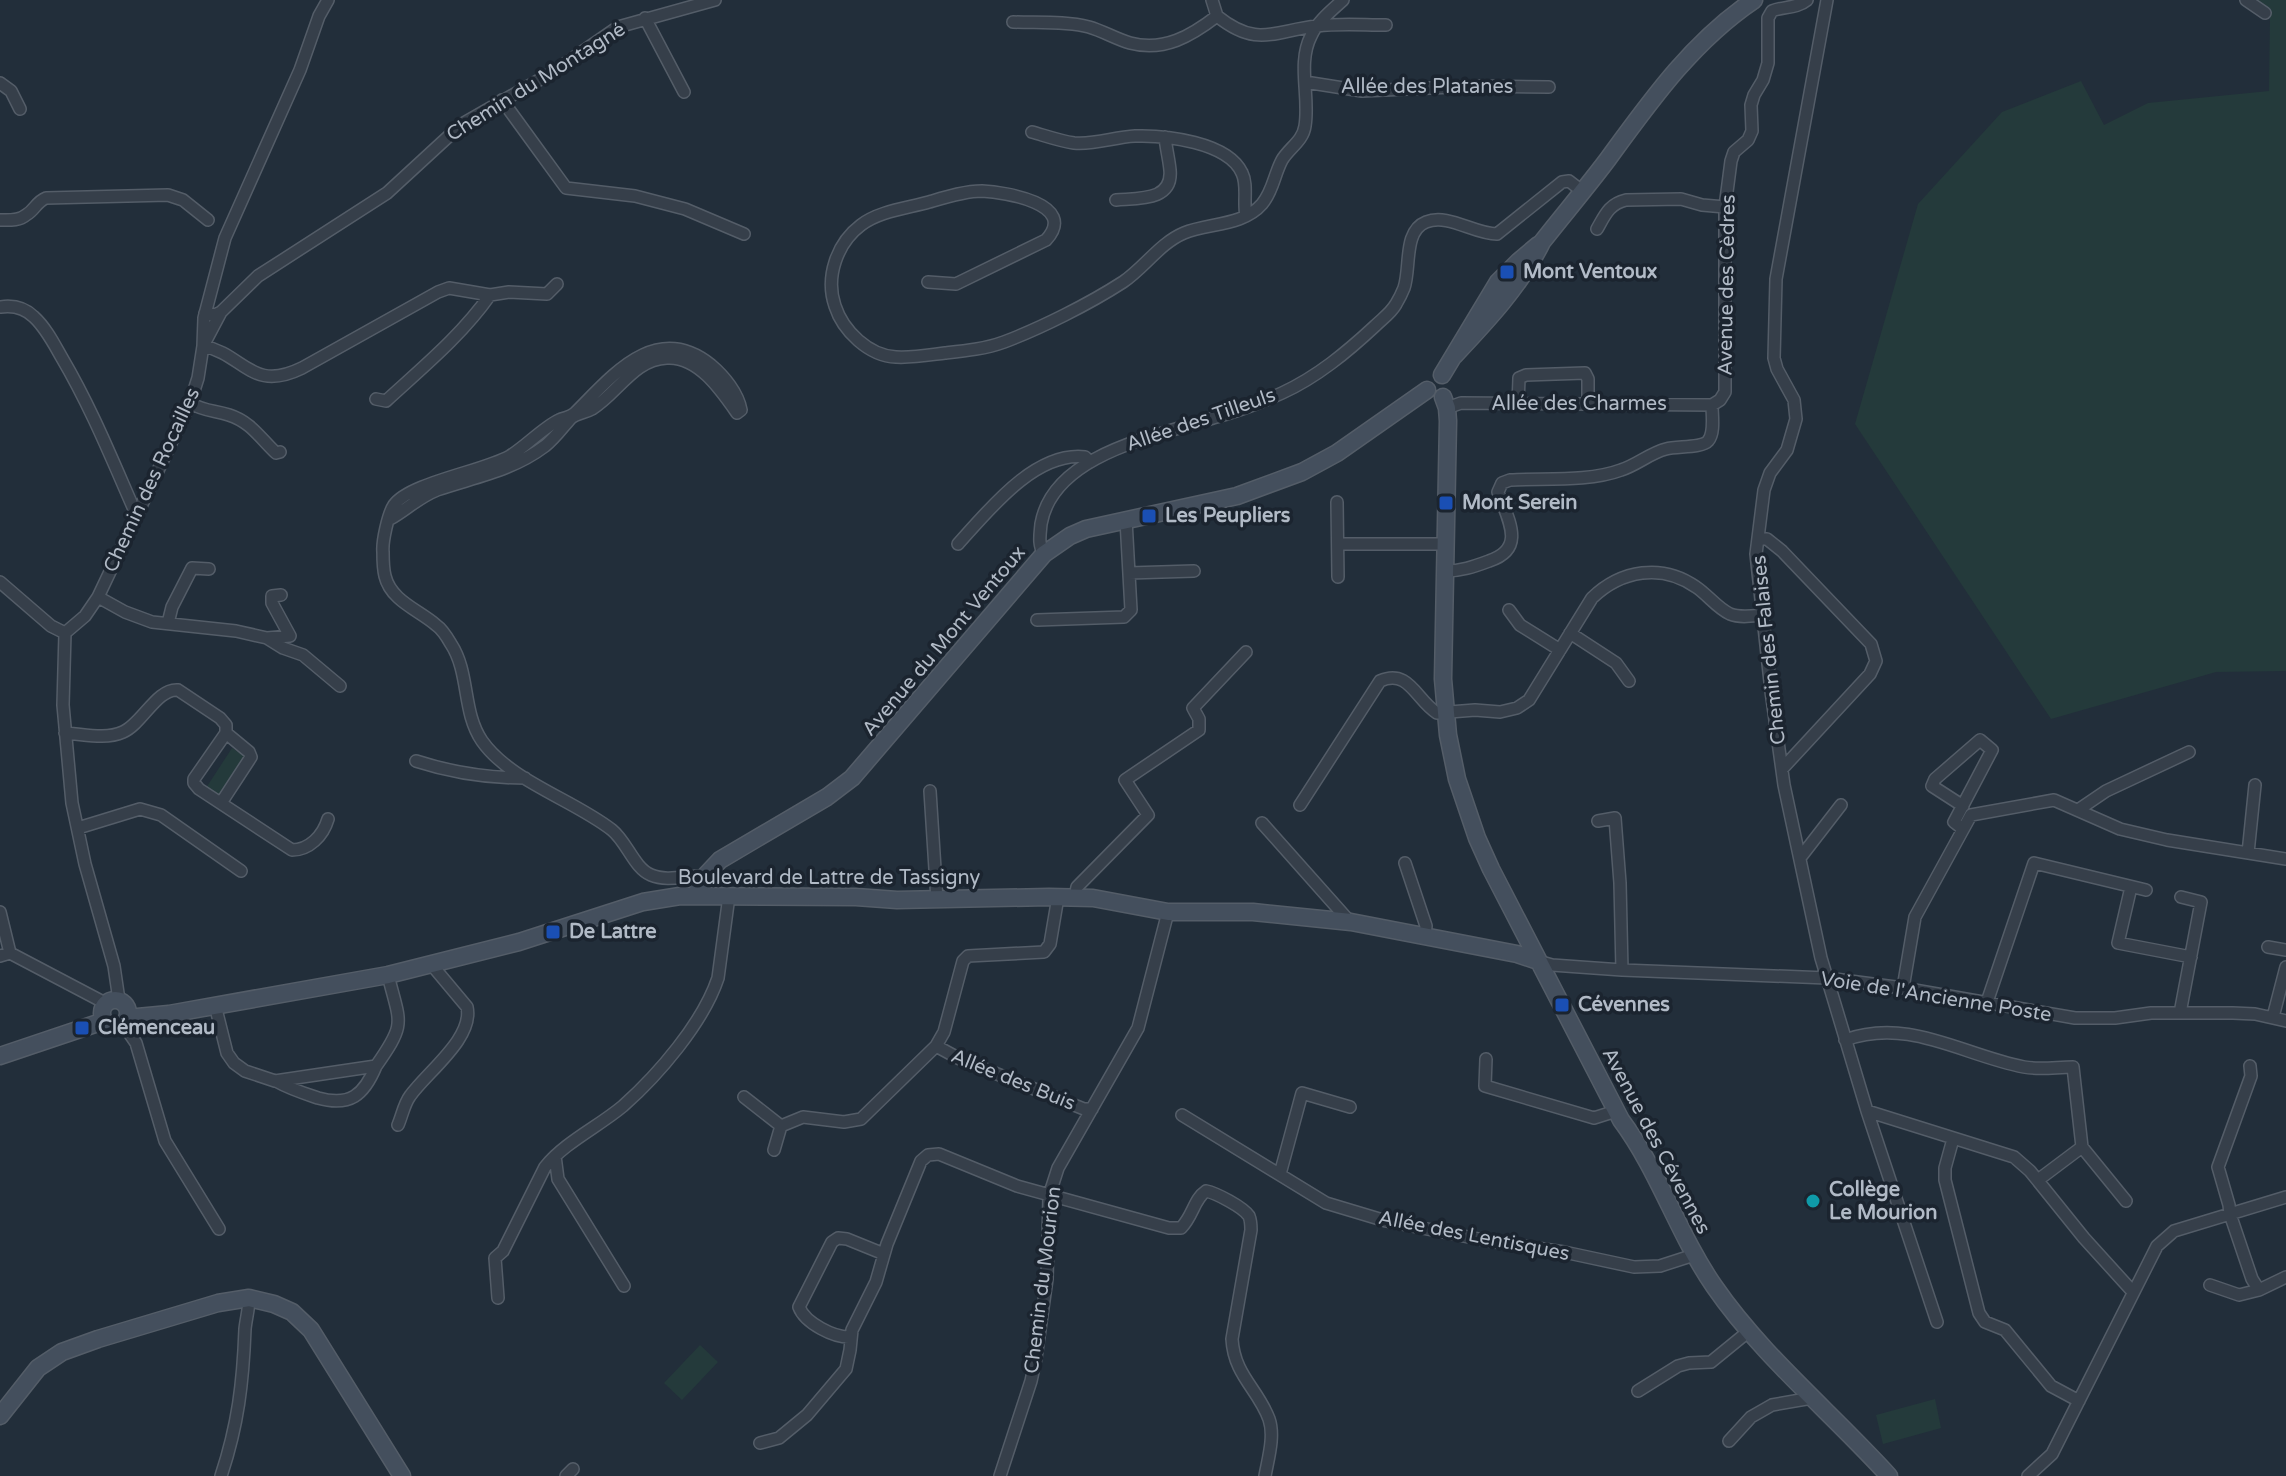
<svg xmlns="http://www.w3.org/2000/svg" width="2286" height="1476" viewBox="0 0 2286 1476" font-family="'Varela Round',sans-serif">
  <rect width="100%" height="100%" fill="#222e3a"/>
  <!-- green -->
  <path fill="#243a3b" d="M2248,0H2286V671L2216,672L2051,719L1855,424L1918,204L2002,112L2081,81L2104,125L2148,103L2269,91L2270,14Z
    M232,748L245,756L218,797L206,788Z
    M700,1345L718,1362L682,1400L664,1383Z
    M1935,1399L1941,1428L1883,1444L1876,1415Z"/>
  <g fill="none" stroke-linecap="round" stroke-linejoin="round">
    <defs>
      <path id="street" d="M1212,0L1217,16
        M1827,0L1776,279L1774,358L1777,369L1794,400L1796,419L1787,450L1770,473L1764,490L1756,554L1771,691L1784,785L1821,958L1834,1001L1867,1111L1937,1322
        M2246,0L2265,13
        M645,18L684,92
        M1013,22C1038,23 1065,21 1089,27C1103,31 1116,39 1130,43C1164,52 1191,36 1217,16C1257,48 1273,31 1317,26C1339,23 1363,25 1386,25
        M1305,82L1362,91L1476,86L1549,87
        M0,83L11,91L20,109
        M502,100L566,188L635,196L685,209L744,234
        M1032,132C1046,136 1060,141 1074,143C1095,145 1114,137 1135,136C1165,135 1228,142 1242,173C1248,185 1243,202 1246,216
        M1116,200C1139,198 1173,201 1170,170C1169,159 1166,148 1165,137
        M0,220C9,220 19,221 26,215C35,210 36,202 46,198L168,195L183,200L208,220
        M1597,229C1605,215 1609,204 1626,200L1681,199L1702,205L1725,207
        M928,282L956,284L1046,240C1079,204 1005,192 982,191C965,191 946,197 929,202C908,208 879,211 861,225C837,243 825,277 835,306C843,331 869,356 896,357C912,358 929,355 945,353C964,351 985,349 1004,342C1041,328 1089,304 1123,282C1144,268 1160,243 1184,233C1209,223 1243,226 1262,204C1273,191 1274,175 1282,160C1289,148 1303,141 1305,126C1310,97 1297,63 1311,36C1317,22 1332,10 1343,0
        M0,307C13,305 24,307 34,317C46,328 54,344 62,358C92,409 113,462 137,516
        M221,312L203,346C244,354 251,393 302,368L438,292L449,288L490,295L509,292L547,294L557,284
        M205,313L215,315L221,312L258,276L387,193L462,124L553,72L618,27L715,0
        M376,399L386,401C423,367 461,336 490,295
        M190,403C206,412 214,410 229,415C251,422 260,438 276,453L280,452
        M1518,405L1519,378L1526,375L1585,373L1588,379V405
        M1712,405L1720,400L1725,392V207L1731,161L1734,152L1748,140L1752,131L1751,105L1754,95L1763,80L1768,63V18L1772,11C1784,6 1796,9 1807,0
        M1447,408L1461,403L1712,405
        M1337,502L1338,577
        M390,519C406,510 419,497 437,490C475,477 512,471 545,446C555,438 562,428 570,419C576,413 585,413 592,409C618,393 634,359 667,358C698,356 721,390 737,413
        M1758,539H1767L1782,551L1871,644L1876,661L1870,674L1782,769
        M958,544C988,511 1035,451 1085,457L1090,462
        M1338,544H1445
        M1044,554C1038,545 1040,535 1041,524C1053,454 1157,436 1213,418C1236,412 1260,403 1282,393C1317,377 1347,352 1375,326C1382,319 1391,313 1396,304C1399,299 1402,293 1404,288C1411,268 1403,231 1426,222C1448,213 1474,234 1497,234L1562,182L1569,181L1582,191
        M1445,571C1461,571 1473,567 1489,561C1526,549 1509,521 1498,492L1502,483L1510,480C1544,478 1589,482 1621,470C1637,465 1650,453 1666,449C1677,446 1702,448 1708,441C1715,433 1712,416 1712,405
        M1129,573L1194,571
        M0,582L51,626L65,633
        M98,597L125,612L152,622L236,631L267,638L283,648L303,655L340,686
        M1509,610L1520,625L1560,650
        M1037,620L1124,617L1131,610L1126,520
        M168,623L172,607L192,568L209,569
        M65,633L85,616L98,597L190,403L198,378L203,346L204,318L225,238L300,70L319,16L328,0
        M65,633L63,705L72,803L85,864L114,966L119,1000
        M1570,633L1616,663L1629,681
        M267,638L290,636L272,603V596L281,595
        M65,733C84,734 105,740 123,732C142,724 157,688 178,690L220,718L226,725V733L194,779V783L199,789L292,850C309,850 323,836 328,819
        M416,761C453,773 487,778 525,778
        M930,791L937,900
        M221,803L251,757L249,752L226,733
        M1300,805L1380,681C1409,668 1416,700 1437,713L1475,710L1500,712L1517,708L1529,700L1592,598C1621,570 1662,563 1696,587C1708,595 1717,608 1730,614C1740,618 1752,616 1762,615
        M2078,810L2106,791L2189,752
        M1598,821L1615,818L1620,883L1622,970
        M1262,823L1350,922
        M78,828L140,809L161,815L241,871
        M1963,829L1954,822L1992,750L1980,740L1935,779L1932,786L1963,806
        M2248,853L2255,785
        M1800,858L1841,805
        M1405,863L1426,926L1425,936
        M705,876C688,875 667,882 651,875C634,868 627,842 612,830C574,800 510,781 482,741C462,712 470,673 451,644C447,637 442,629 436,625C419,610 391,601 385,576C383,568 383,559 383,552C382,542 388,514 394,505C409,483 484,471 510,456C526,446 544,427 559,420C565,417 570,418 575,413C613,375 656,321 711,365C724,376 738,393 741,410L737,413
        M2131,887L2118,943L2191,957
        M1075,897L1077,887L1148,815L1125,780L1199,730V719L1193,708L1246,652
        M0,912L10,953
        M2268,947L2286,950
        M0,956L10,953L105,1003
        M1538,961L1552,965L1622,970L1827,978L1903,988L2075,1018H2115L2151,1013H2233L2255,1014L2286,1021
        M1903,988L1915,917L1971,815L2054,800L2120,829L2167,840L2286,859
        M1987,1002L2034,863L2146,890
        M215,1005L227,1053L234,1063L245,1071L275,1081L376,1066C407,1022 400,1024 388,975
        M2180,1013L2201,902L2181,897
        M2273,1017L2286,967
        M123,1024L136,1043L165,1141L219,1229
        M1845,1040C1909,1017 1962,1055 2024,1067C2039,1070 2057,1067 2073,1067L2082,1147L2038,1180
        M936,1046L960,1059L1084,1109H1092
        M1486,1059L1485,1086L1594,1118L1616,1111
        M2250,1066L2251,1076L2218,1167L2229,1205L2230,1214L2252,1279L2259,1290L2286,1277
        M276,1081C290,1089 303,1093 318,1098C350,1107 364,1095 376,1066
        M744,1097L781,1126L803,1117L844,1122L861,1119L936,1046L944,1032L963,961L968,956L1044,952L1050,944L1058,897
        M1867,1111L2014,1157L2030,1171L2084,1238L2133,1292
        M1182,1115L1326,1203L1386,1221L1489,1241L1564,1252L1634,1267L1660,1266L1694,1255
        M398,1125C402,1116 404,1104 410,1096C427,1072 474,1038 467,1007L431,964
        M1953,1139L1945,1168V1180L1979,1313L1985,1322L2005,1330L2051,1386L2079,1401
        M2082,1147L2126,1201
        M774,1150L781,1126
        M555,1156L558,1179L624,1286
        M1280,1174L1302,1093L1350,1107
        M2210,1285L2239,1295L2259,1290
        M498,1298L495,1258L503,1251L545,1167C565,1142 598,1127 623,1106C658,1075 703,1023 718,978L729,896
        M851,1337C834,1338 805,1323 799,1307L832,1242L838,1238L847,1239L884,1254
        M1638,1391L1678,1366L1689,1363L1711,1362L1749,1331
        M1729,1441L1751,1417L1772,1405L1812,1398
        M760,1443L779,1438L807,1415L846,1369L850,1350L852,1330L876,1282L887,1244L921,1161L928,1155L939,1154L1017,1186L1169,1228H1181C1193,1216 1194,1199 1206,1191C1216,1193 1243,1207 1249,1216C1251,1221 1251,1224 1251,1230L1232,1339C1234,1375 1258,1389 1269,1419C1275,1436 1268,1459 1265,1476
        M221,1476C238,1425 243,1383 245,1329C246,1319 249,1309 249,1298
        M566,1476L573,1469
        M1000,1476L1031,1381L1036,1358L1047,1279L1049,1196L1058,1168L1138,1028L1168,912
        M2028,1476L2052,1454L2157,1246L2174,1231L2286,1197"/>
      <path id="secondary" d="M1454,356C1487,321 1521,285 1542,242C1564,214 1587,187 1608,159C1651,100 1693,41 1754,0
        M1442,375L1498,282L1519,261L1538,245
        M1443,397L1447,408L1448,421L1443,679L1448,735L1457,779L1477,838L1491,869L1621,1120C1659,1171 1678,1234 1714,1286C1762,1356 1832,1413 1889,1476
        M695,896L705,876L720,860L827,797L852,778L1044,554L1070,536L1086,529L1237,496L1302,472L1337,453L1427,390
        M102 1013a13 13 0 1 1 26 0a13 13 0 1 1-26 0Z
        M127,1018L169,1014L388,975L519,942L643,902L680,896L856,897L897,900L1049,897L1093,898L1168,912H1253L1351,922L1517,954L1538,961
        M0,1056L104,1021
        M0,1416L38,1368L62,1352L98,1339L218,1303L249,1298L274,1304L292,1312L311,1330L402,1476"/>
    </defs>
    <!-- street casing -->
    <use href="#street" stroke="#545d68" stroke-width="14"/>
    <!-- secondary casing -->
    <use href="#secondary" stroke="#545d68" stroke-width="19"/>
    <!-- street -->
    <use href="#street" stroke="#363f4a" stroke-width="11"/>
    <!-- secondary -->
    <use href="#secondary" stroke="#444f5d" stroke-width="16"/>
  </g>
  <!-- markers -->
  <g fill="#1a4fb4" stroke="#1b242f" stroke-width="3">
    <rect x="1499" y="264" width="16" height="16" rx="4"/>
    <rect x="1438" y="495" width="16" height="16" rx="4"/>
    <rect x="1141" y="508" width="16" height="16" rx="4"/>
    <rect x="545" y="924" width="16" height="16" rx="4"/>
    <rect x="1554" y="997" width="16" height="16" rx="4"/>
    <rect x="74" y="1020" width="16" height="16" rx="4"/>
  </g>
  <circle fill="#0f9aa8" stroke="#1b242f" stroke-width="3" cx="1813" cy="1201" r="8"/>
  <g text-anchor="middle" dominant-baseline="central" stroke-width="7" stroke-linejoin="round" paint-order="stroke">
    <!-- street labels -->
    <g font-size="20" fill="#b1bac6" stroke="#1b242f">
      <text transform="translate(536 82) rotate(-32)">Chemin du Montagné</text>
      <text x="1427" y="87">Allée des Platanes</text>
      <text transform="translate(1727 285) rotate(-89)">Avenue des Cèdres</text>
      <text x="1579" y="404">Allée des Charmes</text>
      <text transform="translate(1201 420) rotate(-19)">Allée des Tilleuls</text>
      <text transform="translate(152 480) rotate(-65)">Chemin des Rocailles</text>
      <text transform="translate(944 641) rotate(-50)">Avenue du Mont Ventoux</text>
      <text transform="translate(1769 650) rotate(-96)">Chemin des Falaises</text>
      <text x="829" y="878">Boulevard de Lattre de Tassigny</text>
      <text transform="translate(1936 997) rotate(9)">Voie de l'Ancienne Poste</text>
      <text transform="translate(1013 1080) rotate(22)">Allée des Buis</text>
      <text transform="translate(1656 1141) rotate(62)">Avenue des Cévennes</text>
      <text transform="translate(1474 1236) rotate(11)">Allée des Lentisques</text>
      <text transform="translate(1043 1280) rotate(-83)">Chemin du Mourion</text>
    </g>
    <!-- poi labels -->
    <g font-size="20" font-weight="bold" fill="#b1bac6" stroke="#1b242f" text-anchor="start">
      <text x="1523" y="272">Mont Ventoux</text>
      <text x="1462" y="503">Mont Serein</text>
      <text x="1165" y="516">Les Peupliers</text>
      <text x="569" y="932">De Lattre</text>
      <text x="1578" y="1005">Cévennes</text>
      <text x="98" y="1028">Clémenceau</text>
      <text x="1829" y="1190">Collège<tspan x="1829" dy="23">Le Mourion</tspan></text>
    </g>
  </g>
</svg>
